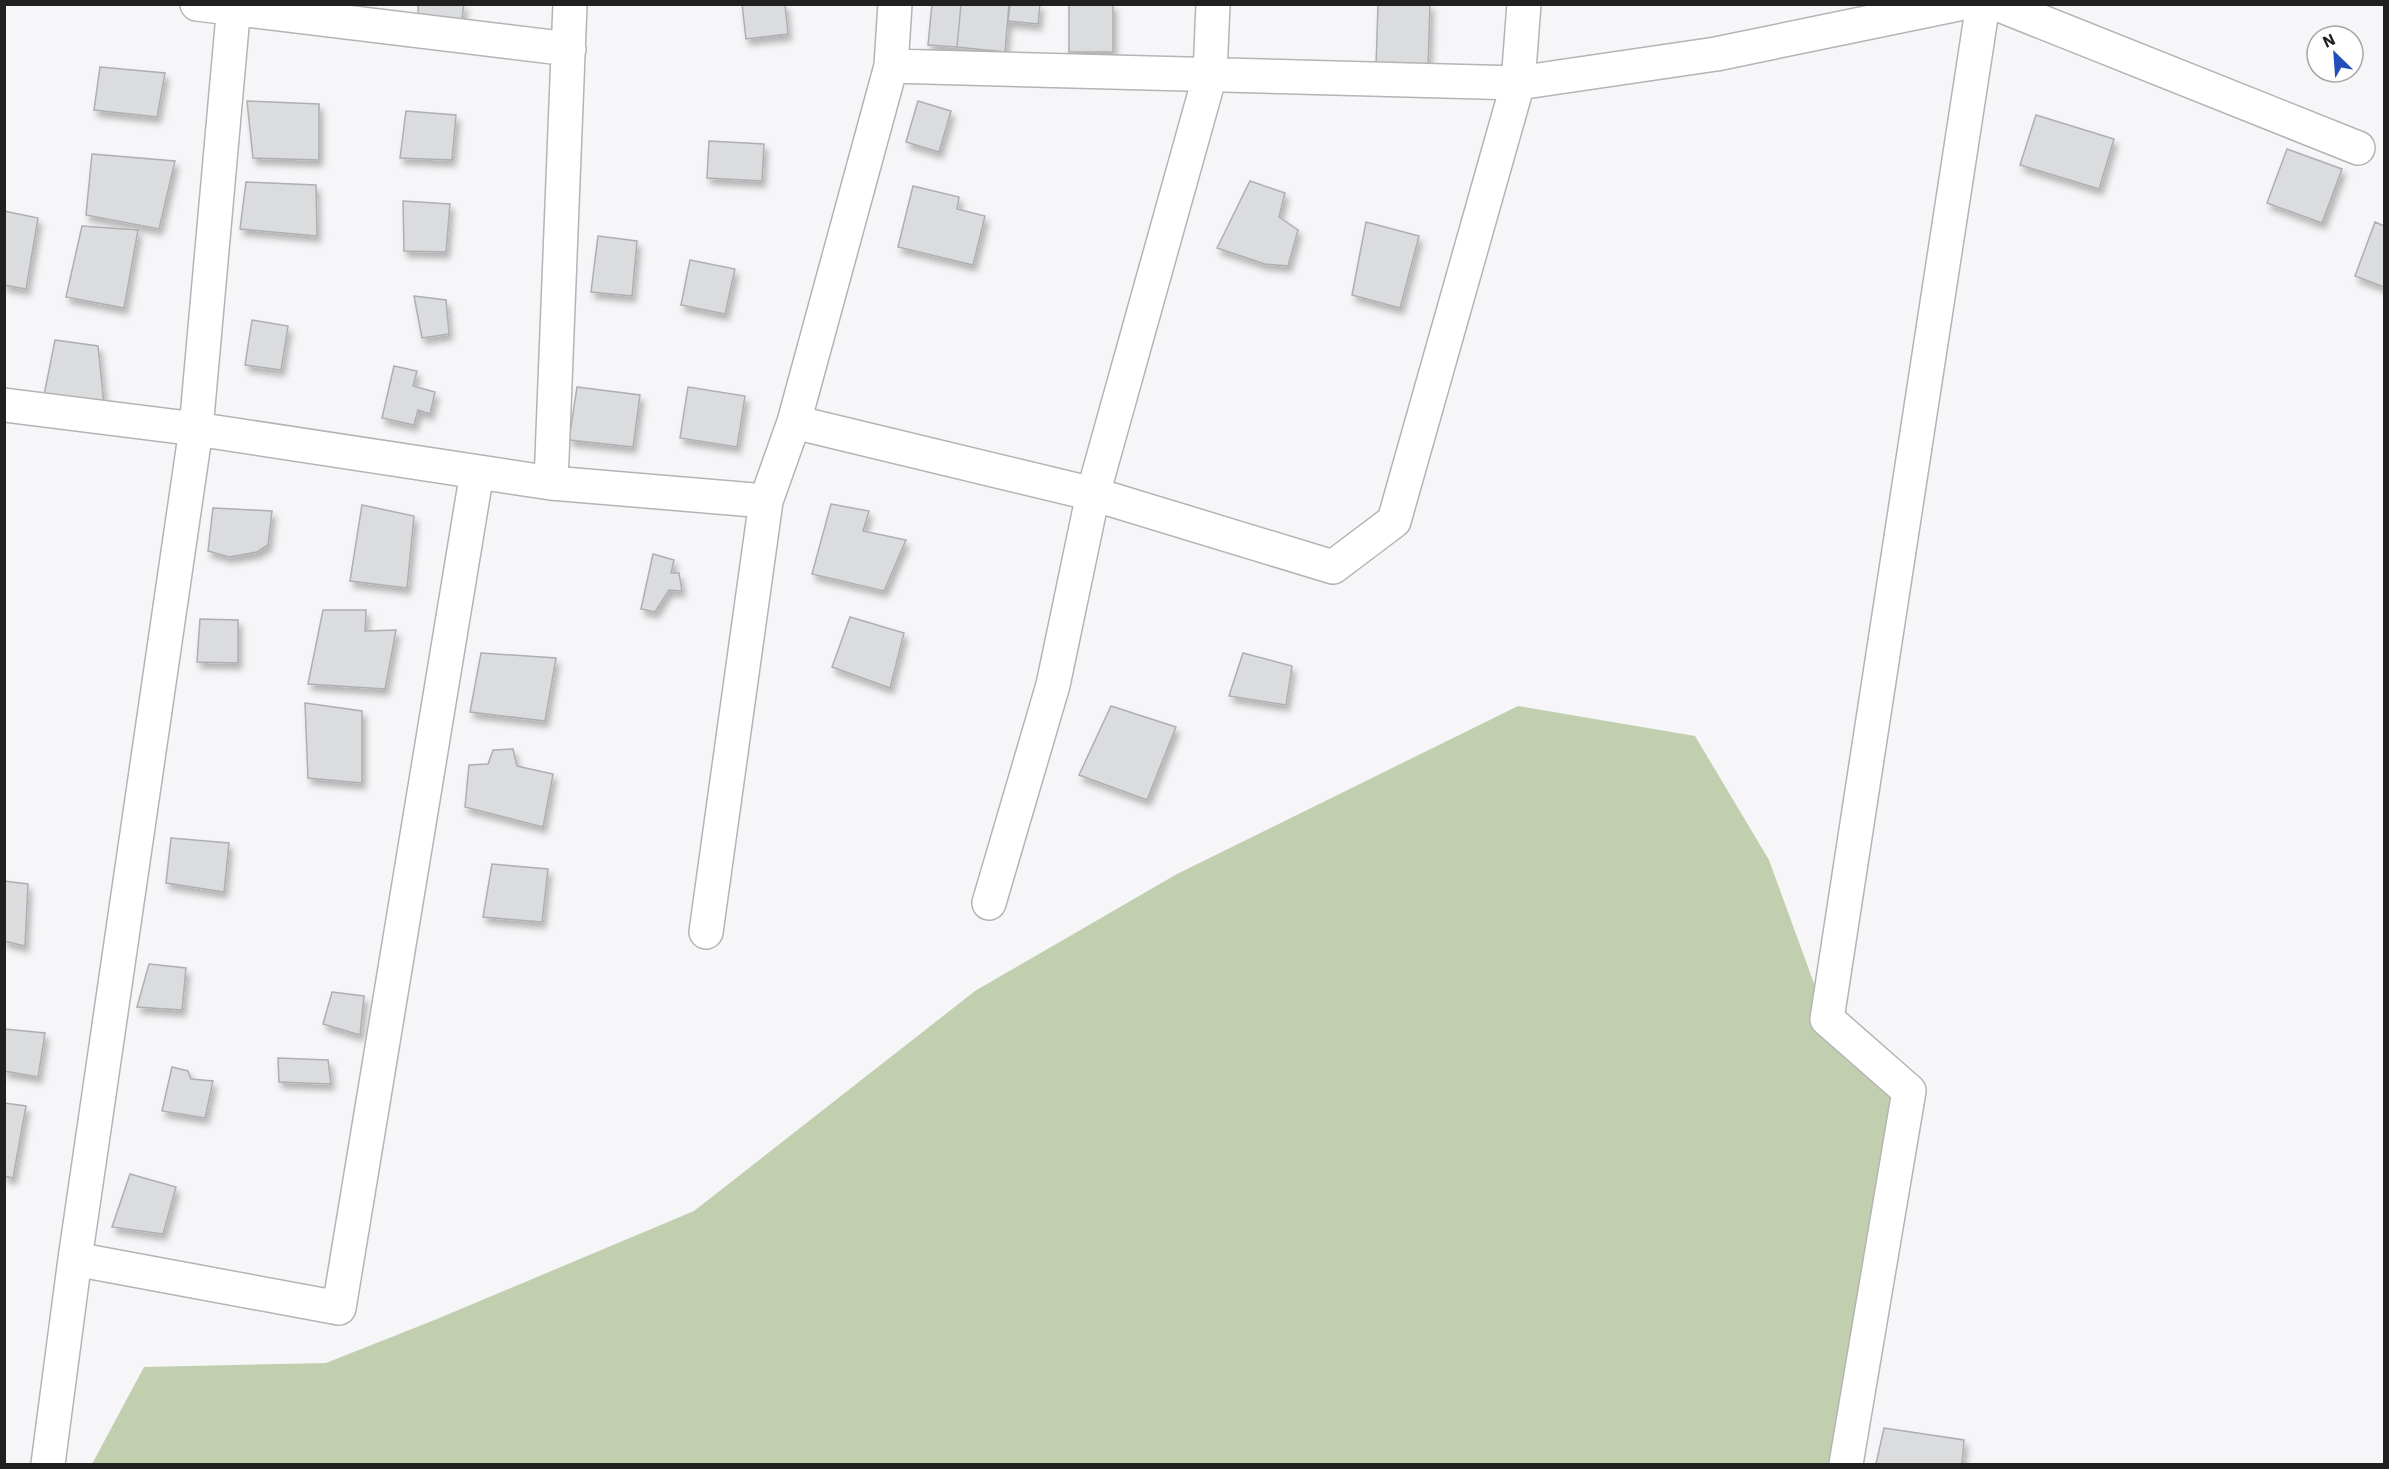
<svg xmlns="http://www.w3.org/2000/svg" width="2389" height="1469" viewBox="0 0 2389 1469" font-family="'IBM Plex Sans',sans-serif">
  <defs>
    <filter id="shadow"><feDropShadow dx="3.5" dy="6" stdDeviation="3" flood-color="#0004"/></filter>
  </defs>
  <rect width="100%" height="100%" fill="#f6f6f8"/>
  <!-- green -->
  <path fill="#c1cfaf" d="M1518,706L1695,736L1769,860L1827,1019L1909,1091L1846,1464H92L144,1367L326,1363L437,1319L694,1211L975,991L1177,874Z"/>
  <!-- building -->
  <path fill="#dbdcde" stroke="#aeafb1" stroke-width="1.5" filter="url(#shadow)" d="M418,4H464L461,25L419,27Z
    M742,4H785L788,34L746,39Z
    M932,4H961L957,47L928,45Z
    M961,4H1009L1005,52L957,47Z
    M1010,4H1040L1038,24L1008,21Z
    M1069,4H1113V52H1069Z
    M1378,4H1430L1428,68L1376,67Z
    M100,67L165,73L157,117L94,110Z
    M247,101L319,104V160L253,158Z
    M918,101L951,111L939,152L906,142Z
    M406,111L456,115L452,160L400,158Z
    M2036,115L2114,139L2099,189L2020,165Z
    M709,141L764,144L762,181L707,178Z
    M2287,149L2342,169L2322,223L2267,203Z
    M92,154L175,161L159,229L86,215Z
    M1250,181L1285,193L1279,217L1298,230L1288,266L1265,264L1217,248Z
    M246,182L316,185L317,236L240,229Z
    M913,186L959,197L957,209L985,216L973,265L898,247Z
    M403,201L450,204L446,252L404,251Z
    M4,211L38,218L26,289L4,285Z
    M1366,222L1419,236L1400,308L1352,295Z
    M2375,222L2384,226V287L2355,276Z
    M82,226L138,230L124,308L66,297Z
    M598,236L637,241L632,296L591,292Z
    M690,260L735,269L725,314L681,305Z
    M414,296L446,300L449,334L422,338Z
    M252,320L288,326L281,370L245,365Z
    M55,340L98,346L104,405L43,400Z
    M394,366L417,371L413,386L435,392L430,414L418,410L414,425L382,418Z
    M577,387L640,395L633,447L569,440Z
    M688,387L745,396L737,447L680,438Z
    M831,504L869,511L863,531L906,540L884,591L812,574Z
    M362,505L414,516L407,588L350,581Z
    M213,508L272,511L268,545L257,552L229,557L208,551Z
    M653,554L674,560L671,573H679L682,591L669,590L655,612L641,609Z
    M323,610H366L365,631L396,630L385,689L308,684Z
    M850,617L904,633L890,688L832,667Z
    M200,619L238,620V663L197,662Z
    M481,653L556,658L545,721L470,712Z
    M1243,653L1292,666L1286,705L1229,696Z
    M305,703L362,711V783L308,778Z
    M1111,706L1176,727L1147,800L1079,775Z
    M513,749L517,766L553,774L543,827L465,807L469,765L488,764L493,750Z
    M171,838L229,843L224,892L166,883Z
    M492,864L548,869L542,922L483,917Z
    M4,881L28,884L25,946L4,941Z
    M149,964L186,968L182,1010L137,1007Z
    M332,992L364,996L360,1035L323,1024Z
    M4,1029L45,1033L38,1077L4,1071Z
    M278,1058L328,1060L331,1084L279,1082Z
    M172,1067L188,1071L191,1079L213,1081L205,1118L162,1111Z
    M4,1103L26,1106L13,1178L4,1176Z
    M130,1174L176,1187L163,1234L112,1227Z
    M1884,1428L1964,1440L1962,1464H1876Z"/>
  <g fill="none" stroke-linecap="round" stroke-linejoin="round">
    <defs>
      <path id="minor" d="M197,4L569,49
        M234,4L196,429L551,483L766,501
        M895,4L891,66L794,422L1093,494L1053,685L989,903
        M1213,4L1210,75L1093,494L1333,567L1394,521L1518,83L1716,54L1958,4
        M1997,4L2358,148
        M891,66L1518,83L1524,4
        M4,405L196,429L75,1259L339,1308L477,472
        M551,483L570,4
        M706,932L766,501L794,422
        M48,1464L75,1259
        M1846,1464L1909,1091L1827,1019L1983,4"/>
    </defs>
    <!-- minor casing -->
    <use href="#minor" stroke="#b4b4b6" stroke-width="36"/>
    <!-- minor -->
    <use href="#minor" stroke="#fff" stroke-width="33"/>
  </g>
  <!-- border -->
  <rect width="2389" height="1469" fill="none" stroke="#202021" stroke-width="12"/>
  <!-- north arrow -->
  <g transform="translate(2335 54) rotate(335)"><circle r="28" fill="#ffffff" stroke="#a6a6a6" stroke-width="1.5"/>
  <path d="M0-4.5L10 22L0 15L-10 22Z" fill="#234fbd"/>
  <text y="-9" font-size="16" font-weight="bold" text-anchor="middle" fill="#202021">N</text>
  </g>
</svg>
